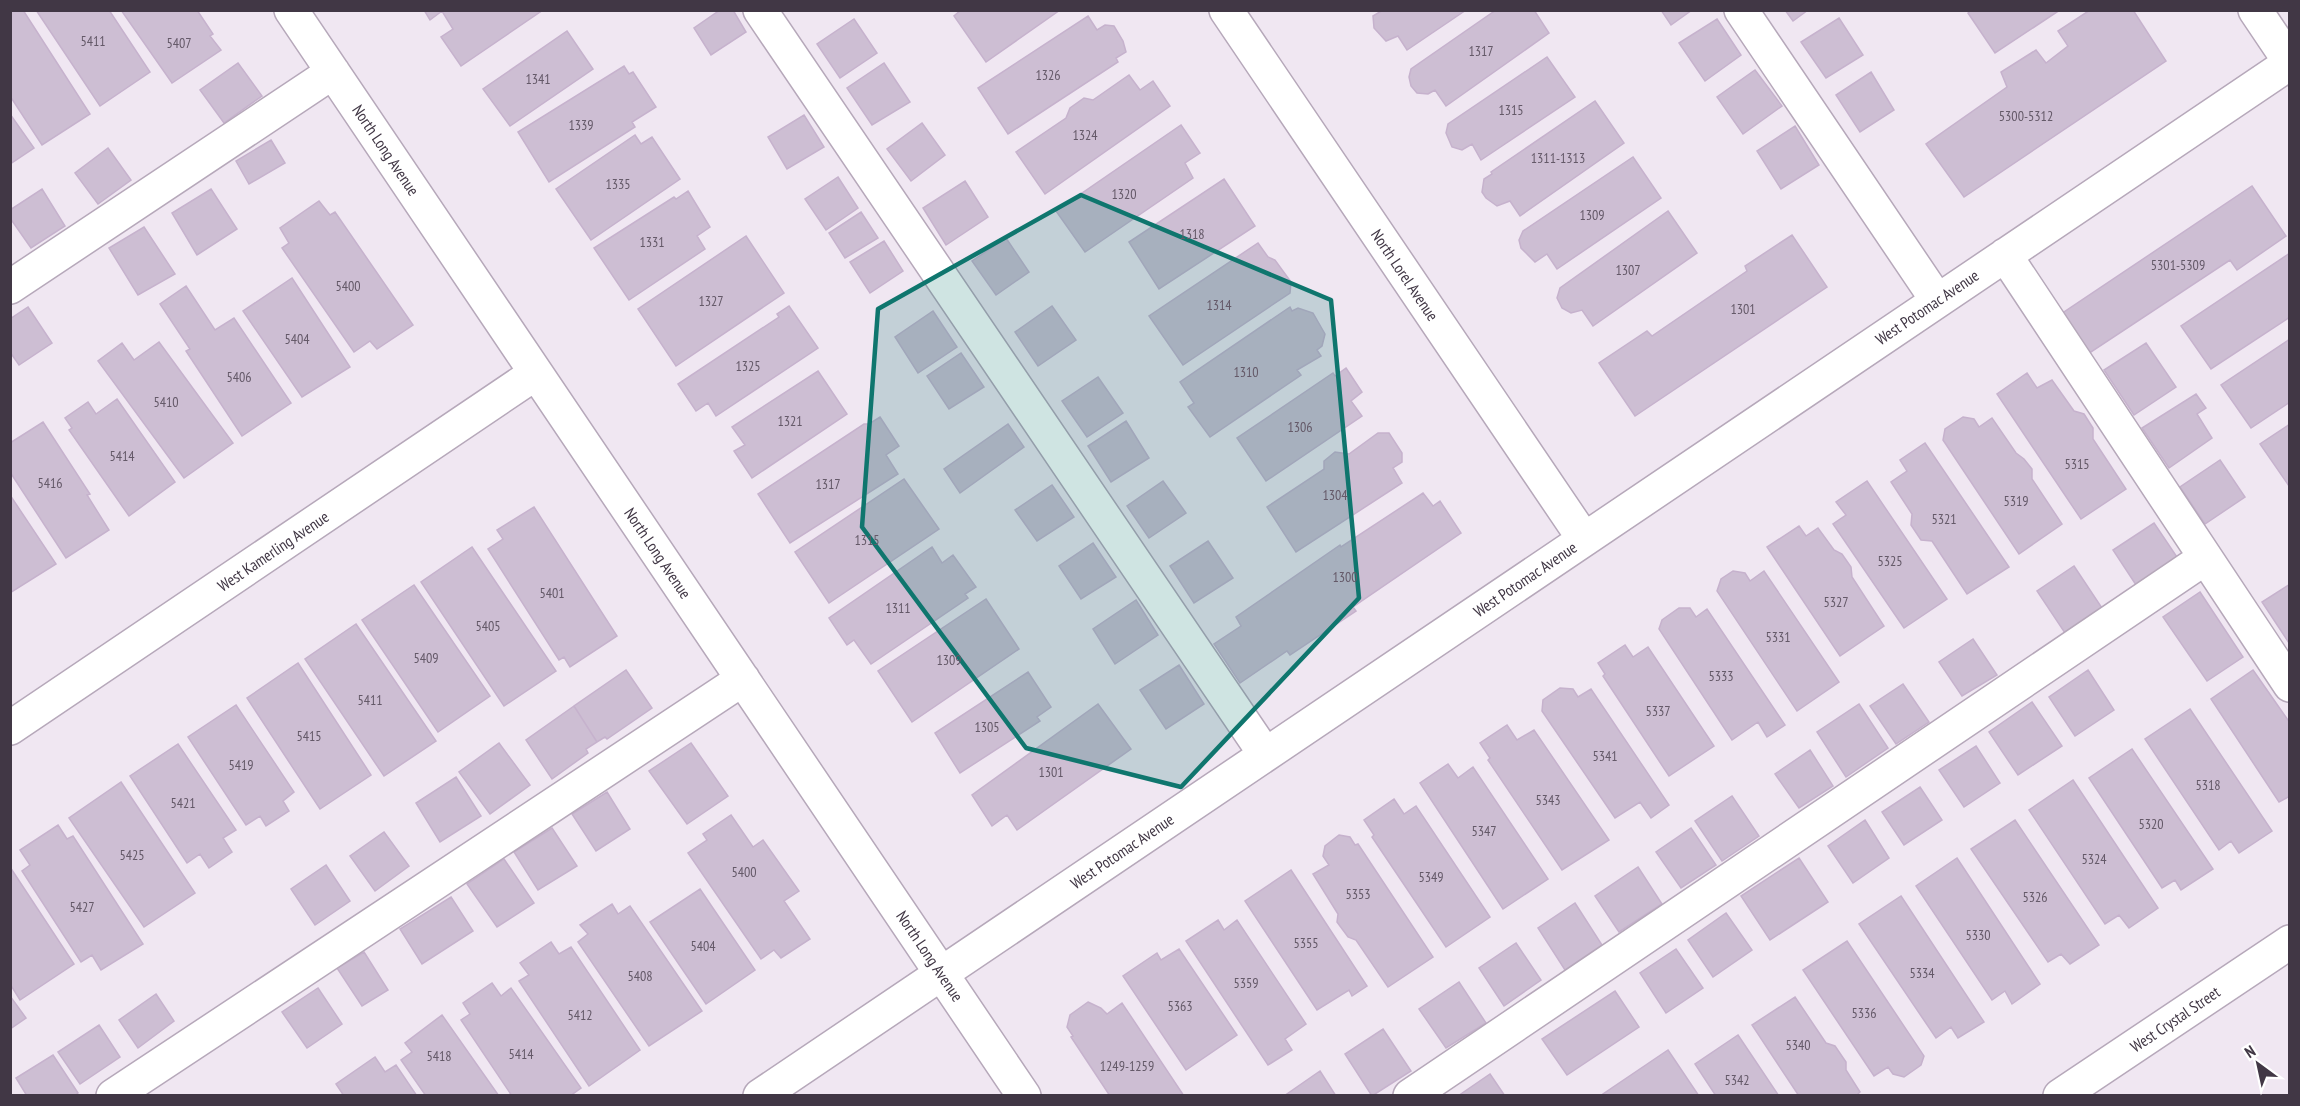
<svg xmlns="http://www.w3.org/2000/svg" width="2300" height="1106" viewBox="0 0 2300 1106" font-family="'PT Sans Narrow',sans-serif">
  <rect width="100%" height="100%" fill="#f0e7f2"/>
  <!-- building -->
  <path fill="#cdbed3" stroke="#c6b2cd" stroke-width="1.5" d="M10,10H23L90,114L42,145L10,96Z
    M36,10H109L150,72L100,106Z
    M121,10H197L213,34L210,36L221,50L172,83Z
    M424,10H543L461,66L441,37L453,29L442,11L430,20Z
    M720,10H733L746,32L711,55L694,28Z
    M961,10H1060L986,62L954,16Z
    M1383,10H1466L1407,50L1398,36L1386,41L1374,28L1373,16Z
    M1496,10H1534L1549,33L1446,106L1435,90L1428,94L1417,93L1411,86L1409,77L1411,69Z
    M1661,10H1692L1671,25Z
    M1785,10H1808L1793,21Z
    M1971,10H2060L1995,53L1968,13Z
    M2090,10H2133L2166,61L1964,197L1926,144L2007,87L2001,72L2036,50L2046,63L2068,46L2058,31Z
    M1088,16L1097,30L1105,25L1114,26L1123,41L1126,52L1116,58L1118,62L1008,134L978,88Z
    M1839,18L1863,55L1826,78L1801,42Z
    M854,19L877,53L840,78L817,44Z
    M1717,19L1741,55L1705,81L1679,43Z
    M567,31L593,69L510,126L483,89Z
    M1547,57L1575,97L1481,160L1472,144L1462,150L1452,147L1446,133L1448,124Z
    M238,63L262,96L224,123L200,90Z
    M884,63L910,102L872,125L847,88Z
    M624,66L629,74L633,72L656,107L632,122L635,127L549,182L518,132Z
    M1755,70L1782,106L1743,134L1717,97Z
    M1871,72L1894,110L1860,132L1836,95Z
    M1129,75L1140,90L1153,81L1170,106L1045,194L1016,152L1066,118L1070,108L1084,98L1093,100Z
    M1595,101L1624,143L1520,216L1510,201L1497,206L1486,198L1482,192L1484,179L1492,174L1491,172Z
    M10,114L34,148L10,164Z
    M804,115L824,147L787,169L768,137Z
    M922,123L945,155L911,181L887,149Z
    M1181,125L1200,153L1185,163L1193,178L1085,252L1056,211Z
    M1795,126L1819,165L1781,189L1757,151Z
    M635,135L641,144L652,137L680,179L591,240L556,189Z
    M271,140L285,163L249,184L236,161Z
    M108,148L131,180L98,204L75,173Z
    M1633,157L1661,198L1557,269L1547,254L1535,262L1521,248L1519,240L1523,231Z
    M838,177L858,208L826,230L805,199Z
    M1224,179L1255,226L1159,289L1129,242Z
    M965,181L988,217L946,245L923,208Z
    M2252,186L2286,236L2237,270L2230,260L2088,354L2061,314Z
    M42,189L65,226L31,248L10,218V210Z
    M211,189L237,229L197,255L172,213Z
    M688,191L710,227L697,236L705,249L629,300L594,248L674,197L676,199Z
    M319,201L330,215L335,212L413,325L377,349L370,341L354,352L282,248L289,243L280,228Z
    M1668,211L1697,253L1593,326L1582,310L1571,313L1562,308L1557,298L1560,288Z
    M861,212L878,238L845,258L829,233Z
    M144,227L175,274L138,295L109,248Z
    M1792,235L1827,287L1635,416L1599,363L1647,331L1652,336L1747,271L1745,266Z
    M746,236L784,293L676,366L638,309Z
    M1006,238L1029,272L996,295L972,261Z
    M884,241L903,271L870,293L850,262Z
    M1258,243L1268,257L1275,260L1291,282L1290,293L1183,365L1149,316Z
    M2290,253V317L2211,369L2181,326Z
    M292,278L350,367L302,397L243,311Z
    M186,286L215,330L234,318L291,403L242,436L186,351L190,349L160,304Z
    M789,306L818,348L716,416L708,403L696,411L678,384L779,317L777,314Z
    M1052,306L1076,340L1038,366L1015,332Z
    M28,307L52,343L19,365L10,352V319Z
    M1290,307L1292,311L1298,308L1313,313L1325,334L1322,346L1317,350L1321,356L1297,370L1301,375L1210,437L1188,407L1194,403L1180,382Z
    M933,311L957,347L918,373L895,337Z
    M2290,339V402L2251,428L2221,385Z
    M159,342L233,443L184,478L98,361L122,343L134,360Z
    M2146,343L2176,387L2134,415L2104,370Z
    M961,353L984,387L949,409L927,376Z
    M1346,368L1362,392L1351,401L1362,416L1266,481L1237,438L1333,373L1335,376Z
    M818,371L847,414L752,478L734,451L745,445L732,427Z
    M2027,373L2037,388L2052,380L2074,411L2084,414L2093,428V439L2126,489L2081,519L1997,394Z
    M1098,377L1123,413L1087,437L1062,401Z
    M2196,394L2206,408L2197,414L2212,438L2169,468L2142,428Z
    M117,399L175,482L129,516L69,430L72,428L65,418L88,402L96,414Z
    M880,417L899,446L886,455L898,474L790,543L758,494L864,424H869Z
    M1963,417L1974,419L1979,427L1992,418L2016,453L2024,459L2032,469V479L2062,524L2019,554L1943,440L1945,429Z
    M1126,421L1149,458L1111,482L1088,446Z
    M43,422L90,494L87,495L109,530L66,558L10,472V443Z
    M1008,424L1024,447L960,493L944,469Z
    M2290,424V486H2289L2260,444Z
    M1378,433H1389L1402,453V462L1393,468L1402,483L1296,552L1267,507L1324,469V461L1335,452L1349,454Z
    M1925,443L2009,567L1967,594L1932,541L1921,540L1911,525L1912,514L1891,482L1907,471L1900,460Z
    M2220,460L2245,497L2205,524L2180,487Z
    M904,479L939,529L829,603L795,552Z
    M1163,481L1186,513L1149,538L1127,506Z
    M1867,481L1947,599L1904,628L1833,524L1846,515L1836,502Z
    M1052,485L1074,517L1037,541L1015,510Z
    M1423,493L1433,506L1440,501L1461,533L1353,607L1356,611L1290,655L1287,651L1240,683L1214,644L1241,626L1236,617L1340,545L1341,547Z
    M10,495L56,564L10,593Z
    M534,507L617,636L570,667L564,657L559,660L488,549L503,539L497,530Z
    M2154,523L2179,560L2138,588L2113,550Z
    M1799,526L1806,536L1818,528L1834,550L1842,554L1851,567L1852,577L1884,626L1840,656L1767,547Z
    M1208,541L1233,578L1194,603L1170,566Z
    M1093,543L1116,577L1081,599L1059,566Z
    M472,547L556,671L504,706L421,582Z
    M932,547L942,563L953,555L976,587L965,594L968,598L871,664L854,640L847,645L829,618Z
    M2074,566L2102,608L2065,633L2037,591Z
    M1733,571L1745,573L1750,581L1764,571L1839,682L1797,711L1717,591L1721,579Z
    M2290,584V643H2289L2262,602Z
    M414,585L490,696L438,732L362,620Z
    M2200,592L2243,657L2207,681L2163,617Z
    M986,599L1019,649L912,722L878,671Z
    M1136,600L1158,635L1115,664L1093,629Z
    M1679,608H1690L1696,617L1707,609L1785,725L1767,737L1758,722L1732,740L1659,629L1662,620Z
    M356,624L436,741L384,776L305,659Z
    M1973,639L1997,675L1962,696L1939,662Z
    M1625,645L1633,657L1648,647L1714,746L1669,776L1603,676L1605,674L1598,663Z
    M298,663L371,775L320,809L247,698Z
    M1179,665L1204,704L1166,729L1140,690Z
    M626,670L652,708L607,739L605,737L597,742L574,706Z
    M2088,670L2114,710L2075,736L2049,697Z
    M2253,670L2290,723V796L2279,802L2211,699Z
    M1028,672L1051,707L1037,717L1040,721L960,773L935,733Z
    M1903,684L1929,722L1896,744L1870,706Z
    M1560,688L1573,689L1578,697L1591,689L1669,805L1651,818L1640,802L1615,818L1542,711L1543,700Z
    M2032,702L2062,746L2018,775L1989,732Z
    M1098,704L1131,749L1017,830L1007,815L992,826L972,795Z
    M1859,704L1888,748L1846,777L1817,732Z
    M236,705L294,792L283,801L289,811L266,826L260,816L246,825L188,737Z
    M574,706L597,742L586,749L588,753L552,779L526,740Z
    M2190,709L2272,831L2239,853L2231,841L2219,850L2145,739Z
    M1507,725L1517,740L1534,730L1609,840L1562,870L1488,760L1490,758L1480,743Z
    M499,743L530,785L490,814L459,772Z
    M691,743L728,796L687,824L649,771Z
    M178,744L236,830L223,838L232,852L209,868L200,854L187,863L130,776Z
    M1976,746L2000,783L1964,807L1939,770Z
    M2132,749L2213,869L2181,890L2175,880L2162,888L2089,778Z
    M1810,750L1833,786L1799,808L1775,774Z
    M1448,764L1458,778L1473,767L1548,879L1503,909L1420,783Z
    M456,777L481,816L440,842L416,803Z
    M2073,780L2158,908L2129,928L2119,915L2105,924L2029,810Z
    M121,782L195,893L144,927L69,818Z
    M1920,787L1942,820L1904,845L1882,812Z
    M607,792L630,829L596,851L572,814Z
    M1732,796L1759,836L1722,861L1695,821Z
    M1394,799L1404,814L1416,806L1490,917L1446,947L1372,837L1374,835L1364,820Z
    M731,815L753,847L763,840L799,891L784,901L810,939L781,958L774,950L761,959L688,853L707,840L703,834Z
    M1865,820L1889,858L1853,883L1828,846Z
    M2015,820L2099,945L2070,964L2061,954L2048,962L1971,849Z
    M58,825L67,839L73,836L143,944L101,970L92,955L81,962L22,871L30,865L20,850Z
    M552,828L577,866L538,890L514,852Z
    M1691,828L1716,865L1681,888L1656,852Z
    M384,832L409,866L375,891L350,856Z
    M1339,835L1350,837L1355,845L1358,844L1433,957L1388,987L1356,940L1348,937L1337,922L1338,914L1313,874L1329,865L1323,856L1325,846Z
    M1799,858L1828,902L1770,940L1741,896Z
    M1957,858L2040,984L2012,1004L2005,991L1992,1000L1916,886Z
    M504,859L534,903L497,927L467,884Z
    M326,865L350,901L315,925L291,889Z
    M10,867L74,964L20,1000L10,984Z
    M1638,867L1662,904L1619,932L1595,896Z
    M1291,870L1367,986L1352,996L1349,990L1317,1010L1245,901Z
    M700,889L755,970L706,1004L650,922Z
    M1901,896L1984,1022L1958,1038L1951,1027L1936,1038L1859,924Z
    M451,897L473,931L422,964L400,929Z
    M1575,903L1602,945L1565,970L1538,928Z
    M612,904L618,914L630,906L702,1011L649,1046L578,942L588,934L580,925Z
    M1726,913L1752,950L1713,977L1688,940Z
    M1218,920L1224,930L1237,920L1306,1024L1285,1039L1292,1050L1268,1065L1186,941Z
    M1847,941L1924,1056L1921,1065L1904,1077L1893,1074L1888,1067L1874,1076L1803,970Z
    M551,942L559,954L571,947L640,1050L589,1086L519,981L529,975L520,963Z
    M1516,943L1541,980L1504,1006L1479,968Z
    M1179,949L1237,1035L1186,1070L1123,976L1157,953L1161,960Z
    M1676,949L1703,988L1666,1013L1640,973Z
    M364,952L388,990L362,1006L337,968Z
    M1459,982L1486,1023L1446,1048L1419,1009Z
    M492,983L501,996L511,988L581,1088L570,1096H512L461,1020L470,1014L463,1003Z
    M318,988L342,1024L307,1048L282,1012Z
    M1615,991L1639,1027L1567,1075L1542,1039Z
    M156,994L174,1021L138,1048L119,1020Z
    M10,996L26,1018L10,1029Z
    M1795,997L1826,1043L1835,1046L1846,1062V1070L1860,1092L1856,1096H1799L1752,1025Z
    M1088,1002L1101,1008L1107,1014L1122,1003L1184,1096H1110L1071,1037L1073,1036L1067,1027L1070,1015Z
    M442,1015L499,1096H426L401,1060L412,1052L405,1043Z
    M99,1025L120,1057L80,1084L58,1052Z
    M1383,1029L1411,1071L1372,1096L1345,1054Z
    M1738,1035L1779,1096H1716L1695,1064Z
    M1668,1050L1699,1096H1600Z
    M53,1055L78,1093L75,1096H27L16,1078Z
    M375,1057L385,1072L396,1065L417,1096H344L336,1084Z
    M1320,1071L1336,1096H1284Z
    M1490,1074L1505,1096H1458Z"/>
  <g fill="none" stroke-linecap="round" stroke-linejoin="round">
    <defs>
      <path id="minor" d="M291,10L1024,1096
        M760,10L1265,754
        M1226,10L1584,539
        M1741,10L1937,300
        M2255,10L2290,62
        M2005,255L2290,685
        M10,287L333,72
        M10,728L536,373
        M113,1096L743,679
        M760,1096L2290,63
        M1410,1096L2205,558
        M2060,1096L2290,942"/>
    </defs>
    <!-- minor casing -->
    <use href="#minor" stroke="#b6a8ba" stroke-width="36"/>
    <!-- minor -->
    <use href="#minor" stroke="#fff" stroke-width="33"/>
  </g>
  <!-- marked area -->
  <path fill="#0f766e" fill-opacity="0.2" stroke="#0f766e" stroke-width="4.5" stroke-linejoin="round" d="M1081,195L1331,300L1359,598L1181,787L1026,748L862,527L878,309Z"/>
  <g text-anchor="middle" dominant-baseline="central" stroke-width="6" stroke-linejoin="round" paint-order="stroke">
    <!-- number labels -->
    <g font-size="14" fill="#645968">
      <text x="93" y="41">5411</text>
      <text x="179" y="43">5407</text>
      <text x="1481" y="51">1317</text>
      <text x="1048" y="75">1326</text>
      <text x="538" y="79">1341</text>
      <text x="1511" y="110">1315</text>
      <text x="2026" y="116">5300-5312</text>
      <text x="581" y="125">1339</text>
      <text x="1085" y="135">1324</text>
      <text x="1558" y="158">1311-1313</text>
      <text x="618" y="184">1335</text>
      <text x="1124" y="194">1320</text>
      <text x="1592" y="215">1309</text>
      <text x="1192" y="234">1318</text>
      <text x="652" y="242">1331</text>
      <text x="2178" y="265">5301-5309</text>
      <text x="1628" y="270">1307</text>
      <text x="348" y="286">5400</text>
      <text x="711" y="301">1327</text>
      <text x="1219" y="305">1314</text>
      <text x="1743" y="309">1301</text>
      <text x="297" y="339">5404</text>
      <text x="748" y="366">1325</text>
      <text x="1246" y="372">1310</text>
      <text x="239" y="377">5406</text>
      <text x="166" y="402">5410</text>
      <text x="790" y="421">1321</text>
      <text x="1300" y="427">1306</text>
      <text x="122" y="456">5414</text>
      <text x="2077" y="464">5315</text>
      <text x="50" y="483">5416</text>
      <text x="828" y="484">1317</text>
      <text x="1335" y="495">1304</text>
      <text x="2016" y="501">5319</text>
      <text x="1944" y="519">5321</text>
      <text x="867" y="540">1315</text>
      <text x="1890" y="561">5325</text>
      <text x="1345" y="577">1300</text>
      <text x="552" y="593">5401</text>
      <text x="1836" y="602">5327</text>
      <text x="898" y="608">1311</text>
      <text x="488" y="626">5405</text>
      <text x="1778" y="637">5331</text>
      <text x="426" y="658">5409</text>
      <text x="949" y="660">1309</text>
      <text x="1721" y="676">5333</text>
      <text x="370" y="700">5411</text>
      <text x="1658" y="711">5337</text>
      <text x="987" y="727">1305</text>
      <text x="309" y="736">5415</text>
      <text x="1605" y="756">5341</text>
      <text x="241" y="765">5419</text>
      <text x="1051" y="772">1301</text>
      <text x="2208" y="785">5318</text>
      <text x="1548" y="800">5343</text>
      <text x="183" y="803">5421</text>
      <text x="2151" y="824">5320</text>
      <text x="1484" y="831">5347</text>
      <text x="132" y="855">5425</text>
      <text x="2094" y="859">5324</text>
      <text x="744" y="872">5400</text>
      <text x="1431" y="877">5349</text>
      <text x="1358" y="894">5353</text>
      <text x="2035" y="897">5326</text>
      <text x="82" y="907">5427</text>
      <text x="1978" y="935">5330</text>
      <text x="1306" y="943">5355</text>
      <text x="703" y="946">5404</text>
      <text x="1922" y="973">5334</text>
      <text x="640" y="976">5408</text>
      <text x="1246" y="983">5359</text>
      <text x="1180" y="1006">5363</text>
      <text x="1864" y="1013">5336</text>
      <text x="580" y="1015">5412</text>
      <text x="1798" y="1045">5340</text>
      <text x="521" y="1054">5414</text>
      <text x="439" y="1056">5418</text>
      <text x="1127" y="1066">1249-1259</text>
      <text x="1737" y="1080">5342</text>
    </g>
    <!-- street labels -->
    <g font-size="16" fill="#413745" stroke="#fff">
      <text transform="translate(386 150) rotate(56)">North Long Avenue</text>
      <text transform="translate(1405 275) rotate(56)">North Lorel Avenue</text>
      <text transform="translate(1927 307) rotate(-34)">West Potomac Avenue</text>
      <text transform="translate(273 551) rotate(-34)">West Kamerling Avenue</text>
      <text transform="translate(658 553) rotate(56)">North Long Avenue</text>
      <text transform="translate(1525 579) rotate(-34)">West Potomac Avenue</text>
      <text transform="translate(1122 851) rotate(-34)">West Potomac Avenue</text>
      <text transform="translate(930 956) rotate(56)">North Long Avenue</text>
      <text transform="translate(2175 1019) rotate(-34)">West Crystal Street</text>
    </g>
  </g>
  <!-- border -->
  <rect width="2300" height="1106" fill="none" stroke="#413745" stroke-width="24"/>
  <!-- north arrow -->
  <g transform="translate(2258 1064) rotate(327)" stroke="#ffffff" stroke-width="4.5" paint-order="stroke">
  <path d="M0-4.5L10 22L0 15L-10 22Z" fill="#413745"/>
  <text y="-9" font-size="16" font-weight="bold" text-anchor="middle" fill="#413745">N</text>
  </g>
</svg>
